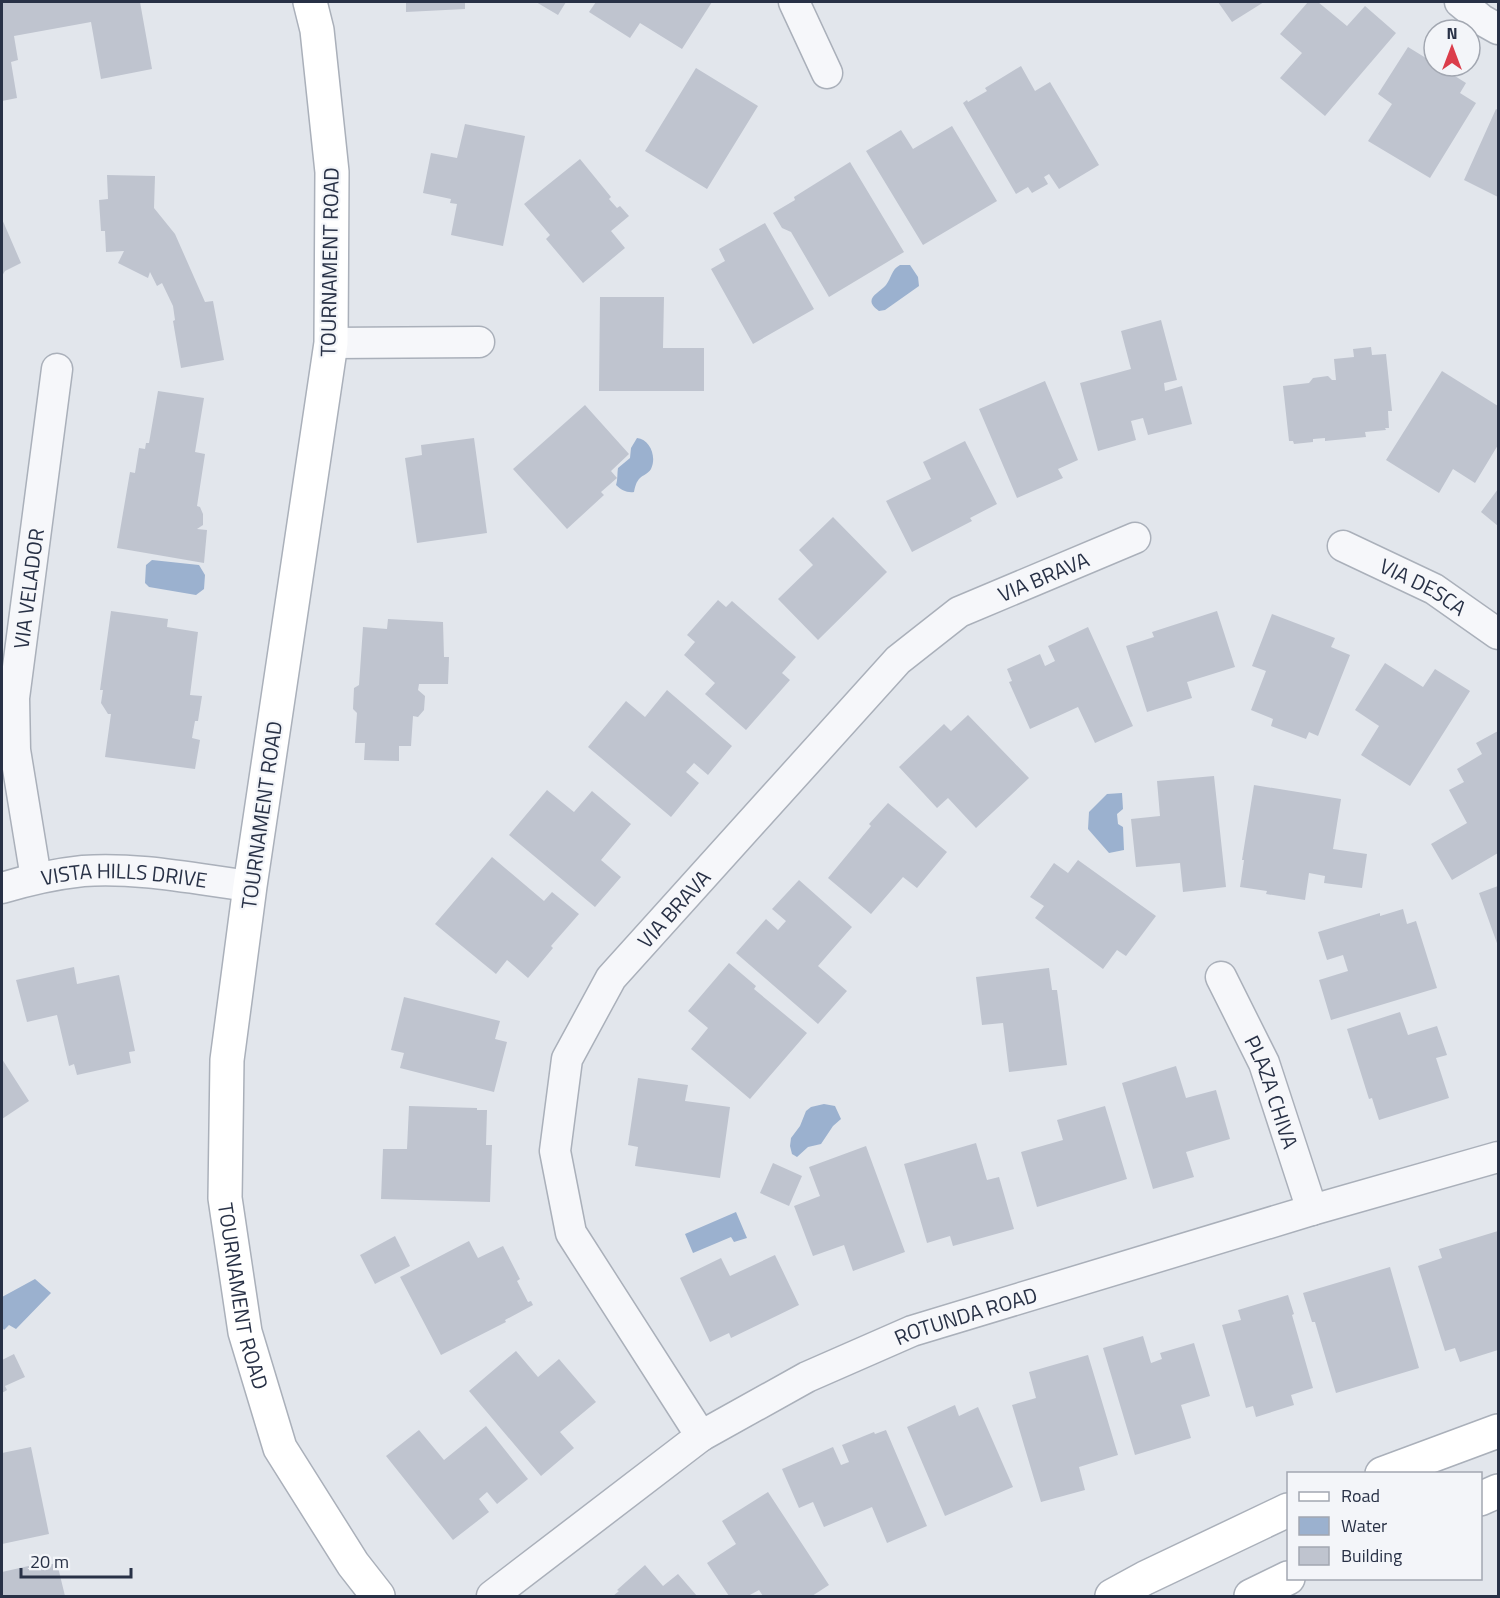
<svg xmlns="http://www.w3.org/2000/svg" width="1500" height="1598" viewBox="0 0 1500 1598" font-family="'Titillium Web',sans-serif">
  <rect width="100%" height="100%" fill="#e2e6ec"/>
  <!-- water -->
  <path fill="#9bb1cf" d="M900,265H910L918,277L919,286L885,310L879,311C862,299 878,294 886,285C892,277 891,270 900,265Z
    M637,438C650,439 657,457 651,469C648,474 643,475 640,478C636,482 635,487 634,492C627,493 621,490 616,485C618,479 617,474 618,468L630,458L631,448Z
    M152,560L199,565L205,575L204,589L196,595L149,587L145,583L146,565Z
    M1122,793L1123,809L1117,814L1118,824L1123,827L1124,850L1109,853L1088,829L1089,812L1107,794Z
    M824,1104L835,1106L841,1119L833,1126L821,1144L808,1147L797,1157L792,1154L790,1146L791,1138L800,1126L806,1111L811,1107Z
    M736,1212L747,1238L734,1242L731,1237L693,1253L685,1234Z
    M35,1279L51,1293L16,1329L9,1325L4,1330L2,1327V1297Z"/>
  <!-- building -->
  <path fill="#bfc4cf" d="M2,2H140L152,69L101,79L91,22L14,36L18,60L11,62L17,98L2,101Z
    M406,2H465V9L406,12Z
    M536,2H566L558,15Z
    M596,2H712L682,49L640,23L630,38L589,12Z
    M1218,2H1264L1232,22Z
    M1308,2H1318L1347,26L1365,6L1396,33L1325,116L1280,78L1302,53L1280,34Z
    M1408,47L1434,63V66H1439L1466,83L1460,93L1476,103L1430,178L1368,141L1392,104L1378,94Z
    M1021,66L1035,91L1050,82L1099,165L1059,189L1049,174L1044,177L1048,184L1032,193L1028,187L1016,194L963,103L967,100L968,102L987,91L985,88Z
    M696,68L758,106L707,189L645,151Z
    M1496,109L1498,110V197L1464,180Z
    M465,124L525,136L503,246L451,235L457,204L450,203L451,199L423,193L431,153L457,158Z
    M952,126L997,201L923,245L866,151L901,130L913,149Z
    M580,159L611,197L609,199L617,208L620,206L629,216L611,231L625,248L583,283L546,239L550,235L524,204Z
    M850,162L904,252L829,297L791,232L782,228L773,213L795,200L794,197Z
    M107,175L155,176L154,208L175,234L205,302L213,301L224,360L181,368L173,321L175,320L173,306L162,283L157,286L150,272L148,278L118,263L124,251L106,252L105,231H101L99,200L108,199Z
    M2,219L21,263L5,271L2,276Z
    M765,223L814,309L753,344L711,269L725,261L719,249Z
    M600,297H664L663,348H704V391H599Z
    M1161,320L1177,380L1164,383L1165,391L1182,386L1192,424L1148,435L1143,418L1131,421L1136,440L1098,451L1080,383L1131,369L1121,331Z
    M1371,347L1372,355L1386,354L1392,411H1388L1389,428H1385L1386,430L1365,432L1366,437L1325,441V438L1313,439V442L1294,444L1293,441H1289L1283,386L1309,383L1313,378L1328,376L1332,380H1336L1334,359L1354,357L1353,349Z
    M1442,371L1498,406V445L1475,483L1453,469L1439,493L1386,460Z
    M1045,381L1078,460L1058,469L1063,478L1017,498L979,409Z
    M158,391L204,398L195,452L205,454L197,506L200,507L203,514V525L197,529L207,530L204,563L117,548L130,472L135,473L139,448L145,449L146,443H149Z
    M585,405L629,454L611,471L617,478L601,492L604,495L567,529L513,469Z
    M474,438L487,533L417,543L405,458L422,455L421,445Z
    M965,441L997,504L970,518L972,521L912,552L886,501L931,479L923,462Z
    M1498,489V526L1481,512Z
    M833,517L887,572L818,640L778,599L813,565L799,550Z
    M718,600L726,607L732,601L796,657L782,673L790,680L746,730L705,694L715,683L684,655L695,642L687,635Z
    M111,611L168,619L167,627L198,632L190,695L202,696L198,721H195L192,738L200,740L195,769L105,757L111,714H108L101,703L103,690H100Z
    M1217,611L1235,667L1187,682L1192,698L1147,712L1126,646L1154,637L1152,632Z
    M1272,614L1335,638L1331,647L1350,655L1318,736L1309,732L1306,739L1271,726L1273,719L1251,710L1266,671L1252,666Z
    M388,619L443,622L444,657H449L448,684H419L418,690L425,696L424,710L418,717L413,716L411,746H399V761L364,760L365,743H355L357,713L353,709L354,688L359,685L363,627L387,629Z
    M1088,627L1133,726L1095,743L1078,707L1030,729L1009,682L1012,681L1007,669L1040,654L1045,666L1055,661L1048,646Z
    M1385,663L1423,687L1435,669L1470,691L1410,786L1361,755L1379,726L1355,710Z
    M667,690L732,746L708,775L694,763L686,772L699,783L671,817L588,747L626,701L645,717Z
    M968,715L1029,778L976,828L948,798L937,808L899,767L944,724L951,731Z
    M1498,731V853L1452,880L1431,844L1467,823L1449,790L1464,782L1457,769L1482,754L1476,743Z
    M1214,776L1226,887L1183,892L1180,863L1136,867L1131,819L1160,816L1157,781Z
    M1254,785L1341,799L1333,849L1367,854L1362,888L1324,883L1325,876L1309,873L1305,900L1266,894L1267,891L1240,887L1244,860H1242Z
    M547,790L574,812L592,791L631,824L601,860L621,877L595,907L509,835Z
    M888,803L947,852L917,888L903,877L871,914L828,878L871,826L869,824Z
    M492,857L544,901L552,892L579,914L551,946L553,948L528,978L507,960L496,974L435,924Z
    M1078,860L1156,916L1126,956L1117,950L1103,969L1035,918L1044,906L1030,897L1054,863L1068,873Z
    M799,880L852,927L818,966L847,991L818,1024L736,953L766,919L778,930L786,921L772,909Z
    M1498,886V946L1479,893Z
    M1403,909L1407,924L1416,921L1437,988L1331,1020L1319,980L1348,971L1343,955L1327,960L1318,932L1380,913V916Z
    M729,963L756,986L754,989L807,1033L750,1099L691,1049L708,1028L688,1011Z
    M74,967L77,984L119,975L135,1051L129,1052L131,1063L77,1075L74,1064L69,1066L57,1015L27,1022L16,980Z
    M1049,968L1052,990H1057L1067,1065L1009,1072L1003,1023L982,1025L976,977Z
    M404,997L500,1021L495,1039L507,1042L494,1092L400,1068L404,1053L391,1050Z
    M1400,1012L1408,1035L1437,1026L1447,1055L1436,1058L1449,1098L1379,1120L1372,1098L1369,1099L1347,1029Z
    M2,1059L29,1101L2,1119Z
    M1176,1066L1186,1098L1216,1090L1230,1139L1186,1152L1194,1177L1153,1189L1122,1083Z
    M638,1078L688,1085L685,1101L730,1107L720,1178L635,1166L638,1147L628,1145Z
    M409,1106L477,1108V1110H487L486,1145H492L490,1202L381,1199L383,1149H407Z
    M1105,1106L1127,1179L1037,1207L1021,1152L1063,1140L1057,1120Z
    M976,1143L987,1180L999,1177L1014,1229L953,1246L950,1236L927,1243L904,1164Z
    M866,1146L905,1252L853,1271L844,1245L813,1256L794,1206L820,1196L809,1167Z
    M773,1163L802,1176L789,1206L760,1193Z
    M1498,1231V1350L1460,1362L1455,1348L1445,1351L1418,1266L1442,1258L1439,1249Z
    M395,1236L410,1266L375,1284L360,1255Z
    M469,1241L478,1258L503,1246L520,1279L517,1281L528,1302L531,1301L533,1305L505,1320L506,1322L441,1355L400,1277Z
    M775,1255L799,1305L731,1338L729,1333L710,1342L680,1278L721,1258L730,1276Z
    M1390,1267L1419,1368L1336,1393L1315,1322H1312L1303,1293Z
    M1288,1295L1294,1314L1292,1315L1313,1388L1291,1395L1294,1405L1256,1417L1253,1406L1246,1408L1222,1325L1241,1320L1238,1310Z
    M1143,1336L1151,1363L1162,1359L1160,1353L1194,1343L1210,1396L1181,1405L1191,1438L1135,1455L1103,1348Z
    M516,1351L538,1377L559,1359L596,1402L560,1432L574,1448L541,1476L469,1391Z
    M14,1354L25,1377L5,1386L7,1390L2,1393V1360Z
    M1088,1355L1118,1455L1079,1467L1085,1490L1041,1502L1012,1405L1036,1398L1029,1372Z
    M955,1405L959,1416L978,1407L1013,1487L945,1516L907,1427Z
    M486,1426L528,1479L497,1504L487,1492L479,1499L489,1512L453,1540L386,1456L419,1430L444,1460Z
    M886,1430L927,1526L887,1543L872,1507L824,1527L813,1502L799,1508L782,1469L833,1447L841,1465L849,1462L842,1445L874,1432L875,1434Z
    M31,1447L49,1534L2,1544V1453Z
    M768,1492L829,1585L812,1596H763L759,1590L748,1596H729L707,1563L736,1544L722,1521Z
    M57,1563L65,1596H2V1572L33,1565V1568Z
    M645,1565L663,1586L678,1574L697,1596H613L619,1591L617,1590Z"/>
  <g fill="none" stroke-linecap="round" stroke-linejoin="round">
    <defs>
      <g id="street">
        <path d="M794,2L827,73"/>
        <path d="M1460,2L1482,20L1498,29"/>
        <path d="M331,343L479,342"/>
        <path id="s1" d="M1343,546L1434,589L1498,634"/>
        <path id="s2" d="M36,878L15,750L14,698L57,369"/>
        <path id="s3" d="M2,888C28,880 55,874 83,871C138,867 195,879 250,886"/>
        <path id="s4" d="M1221,977L1264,1063L1312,1210"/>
        <path id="s5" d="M701,1436L571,1233L555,1151L567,1059L611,978L898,660L959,612L1135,538"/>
        <path id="s6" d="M492,1596L701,1436L807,1377L912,1331L1312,1210L1498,1157"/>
      </g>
      <g id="secondary">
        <path id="s7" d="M310,2L317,30L332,172L331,343L250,886L227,1060L225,1198L245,1332L280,1448L353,1564L378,1596"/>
        <path d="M1382,1474L1498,1431"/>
        <path d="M1480,1499L1498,1491"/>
        <path d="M1112,1596L1145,1578L1288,1510"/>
        <path d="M1251,1596L1288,1578"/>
      </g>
    </defs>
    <!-- street casing -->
    <use href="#street" stroke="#aab0ba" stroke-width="33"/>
    <!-- secondary casing -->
    <use href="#secondary" stroke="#aab0ba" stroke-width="36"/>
    <!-- street -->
    <use href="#street" stroke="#f6f7fa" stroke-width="30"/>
    <!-- secondary -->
    <use href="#secondary" stroke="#fff" stroke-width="33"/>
  </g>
  <g text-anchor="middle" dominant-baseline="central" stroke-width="4.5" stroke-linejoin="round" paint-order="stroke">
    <!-- street labels -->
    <g font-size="21" fill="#283146" stroke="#f3f5f9">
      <text transform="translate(329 262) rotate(-89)">TOURNAMENT ROAD</text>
      <text stroke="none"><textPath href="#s5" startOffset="1107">VIA BRAVA</textPath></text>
      <text stroke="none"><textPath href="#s2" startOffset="292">VIA VELADOR</textPath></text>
      <text stroke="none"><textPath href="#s1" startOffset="90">VIA DESCA</textPath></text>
      <text transform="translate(261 815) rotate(-82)">TOURNAMENT ROAD</text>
      <text stroke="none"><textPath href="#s3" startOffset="124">VISTA HILLS DRIVE</textPath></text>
      <text stroke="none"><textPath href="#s5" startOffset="603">VIA BRAVA</textPath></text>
      <text stroke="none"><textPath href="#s4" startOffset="126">PLAZA CHIVA</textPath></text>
      <text stroke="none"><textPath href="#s7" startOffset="1305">TOURNAMENT ROAD</textPath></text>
      <text stroke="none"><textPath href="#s6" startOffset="555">ROTUNDA ROAD</textPath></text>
    </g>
  </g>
  <!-- border -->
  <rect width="1500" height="1598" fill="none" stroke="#283146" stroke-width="6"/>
  <!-- legend -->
  <rect x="1287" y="1472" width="195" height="108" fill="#f3f5f9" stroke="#a2a7b1" stroke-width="1.5"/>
  <rect x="1299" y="1492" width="30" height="9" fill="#ffffff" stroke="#a2a7b1" stroke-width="1.5"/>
  <text x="1341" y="1502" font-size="18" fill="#283146">Road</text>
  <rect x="1299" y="1517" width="30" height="18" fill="#9bb1cf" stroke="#a2a7b1" stroke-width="1.5"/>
  <text x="1341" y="1532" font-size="18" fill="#283146">Water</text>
  <rect x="1299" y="1547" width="30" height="18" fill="#bfc4cf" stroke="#a2a7b1" stroke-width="1.5"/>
  <text x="1341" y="1562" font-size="18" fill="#283146">Building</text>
  <!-- north arrow -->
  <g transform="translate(1452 48)"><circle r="28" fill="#f3f5f9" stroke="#a2a7b1" stroke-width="1.5"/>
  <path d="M0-4.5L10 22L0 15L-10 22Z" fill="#db3d4b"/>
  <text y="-9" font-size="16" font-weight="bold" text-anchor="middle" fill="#283146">N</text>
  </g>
  <!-- scale -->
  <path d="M21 1568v9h110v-9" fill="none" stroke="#283146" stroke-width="3"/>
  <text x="30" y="1568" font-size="18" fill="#283146" stroke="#f3f5f9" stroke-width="4.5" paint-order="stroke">20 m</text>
</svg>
